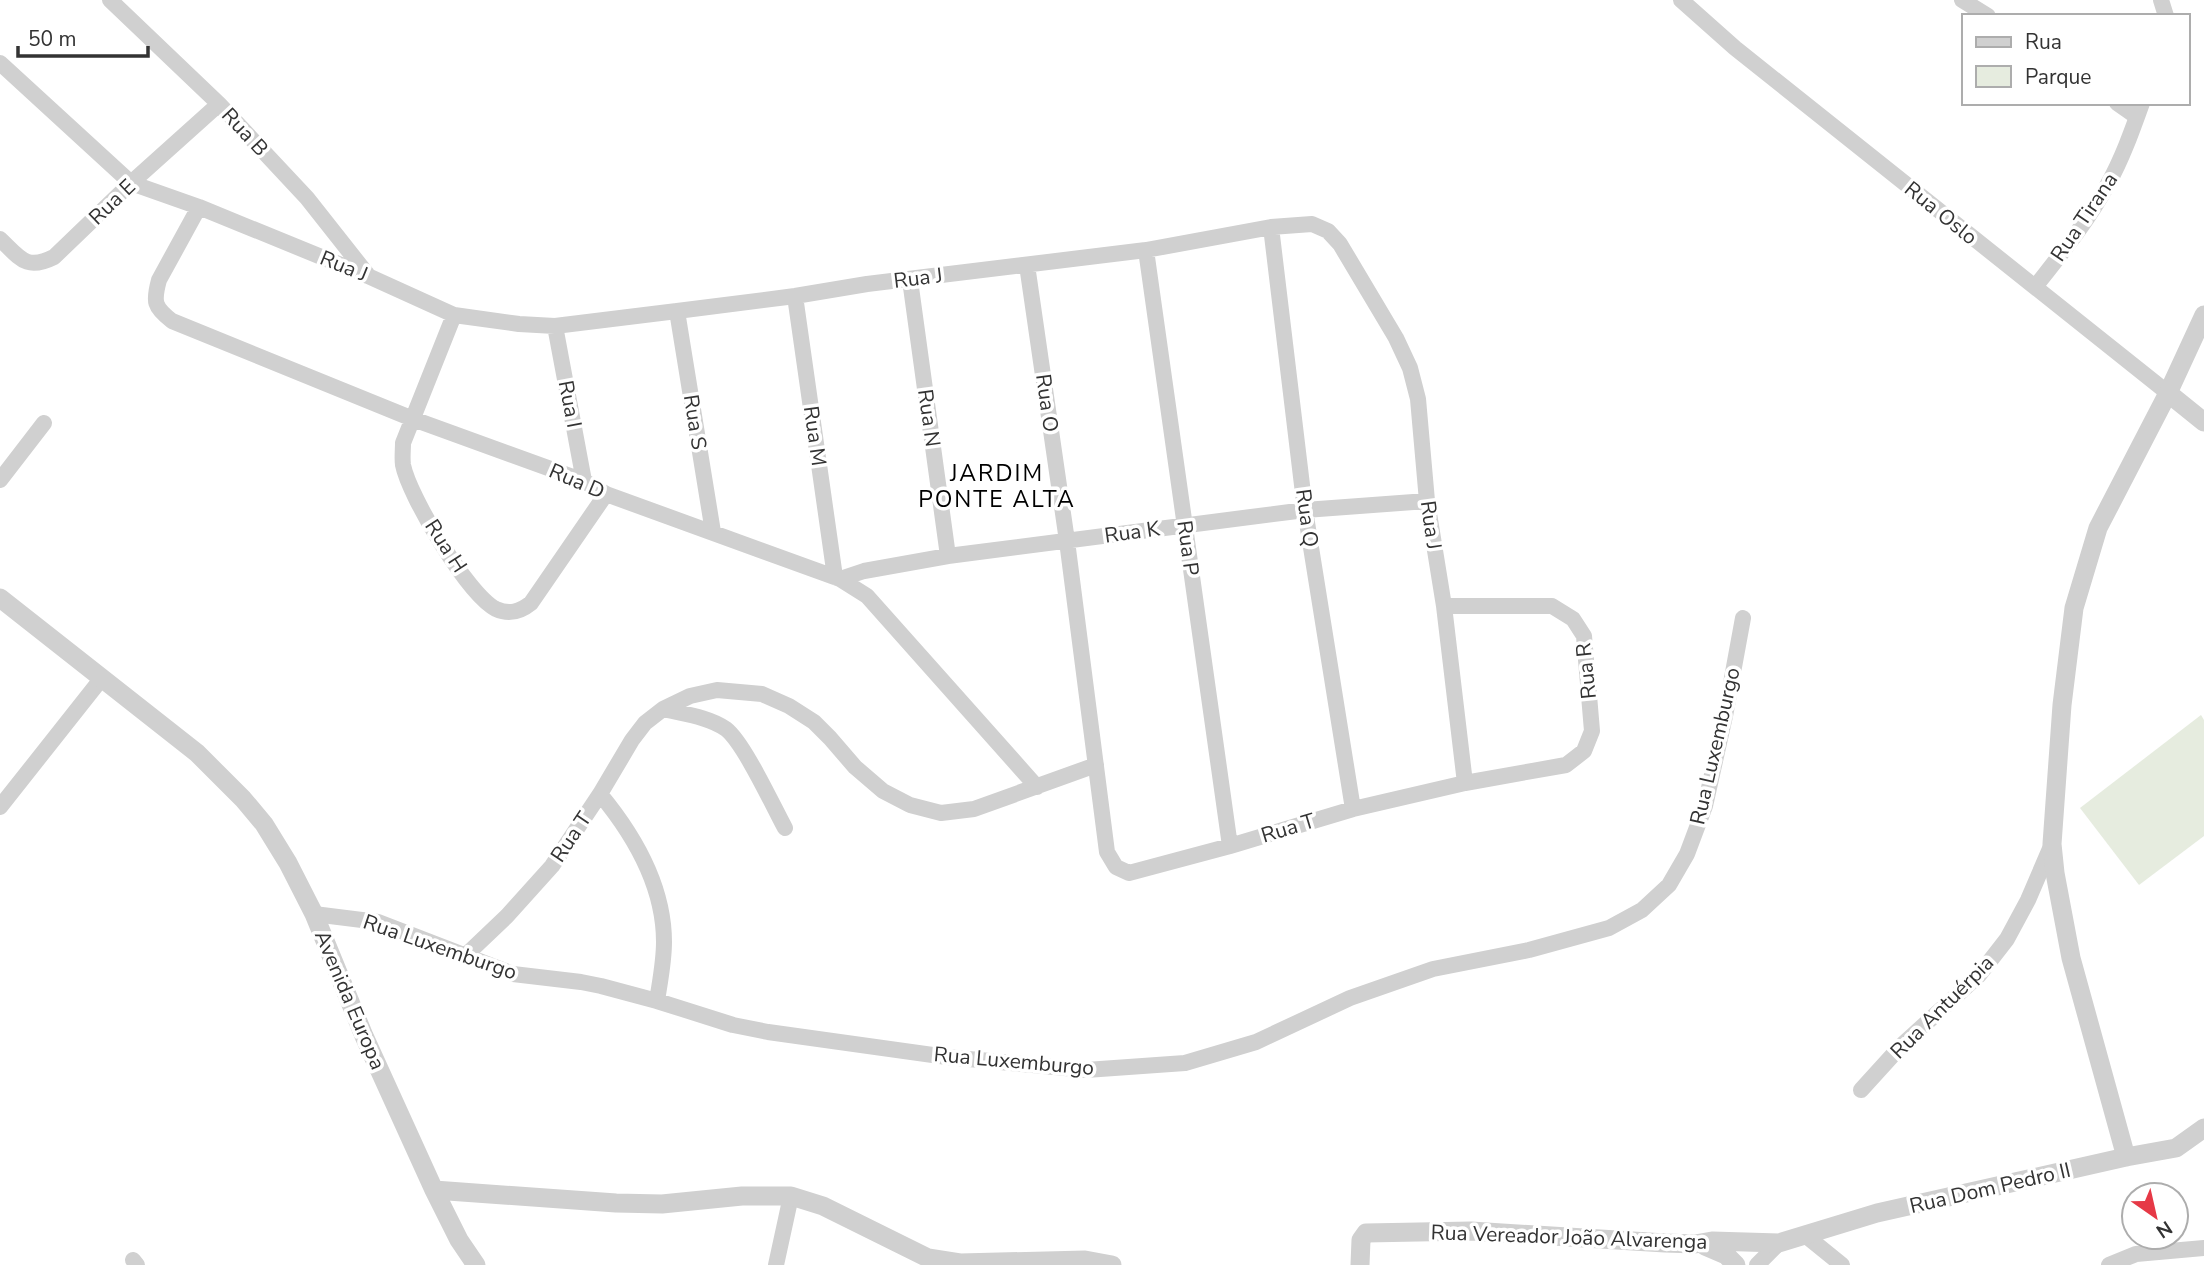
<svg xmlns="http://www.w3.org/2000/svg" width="2204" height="1265" viewBox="0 0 2204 1265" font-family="'Nunito Sans',sans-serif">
  <rect width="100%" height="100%" fill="#fff"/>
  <!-- green -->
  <path fill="#e6ecdf" d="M2201,715L2204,720V836L2139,885L2080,808Z"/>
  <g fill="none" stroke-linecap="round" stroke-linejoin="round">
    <!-- minor -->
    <path stroke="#d0d0d0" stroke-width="16" d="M110,0L219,104L307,198L367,274
      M1681,0L1735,48L2168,393
      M1962,0L1988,16
      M2161,0L2166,16
      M0,63L131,183L199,207L368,276L454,315L519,324L555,326L677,311L795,296L867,284L1146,250L1271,227L1312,224L1328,231L1340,244L1396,338L1410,368L1418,399L1427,501L1444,606L1465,783
      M2117,103L2137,117
      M199,207L159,280C153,302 154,307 172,321L413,419L584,481L606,494L840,579L867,596L1037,787
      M1271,227L1305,510L1353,809
      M0,239C20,258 26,271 54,257L131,183L219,104
      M1146,250L1230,846
      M1027,265L1067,541L1107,852L1116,867L1129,873L1230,846L1353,809L1465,783L1566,765L1584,751L1592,731L1584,636L1573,619L1552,606H1444
      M910,280L948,556
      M2035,287C2061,254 2088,221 2108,184C2122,159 2132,131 2142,103
      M795,296L835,577
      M677,311L713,532
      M454,315L403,443C403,450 402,458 403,465C409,496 468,595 496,609C509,615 520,612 531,603L606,494
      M555,326L584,481
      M0,480L44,423
      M840,579L864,571L948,556L1305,510L1427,501
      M663,709C684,714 709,717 726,729C744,743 773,806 785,828
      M600,794C634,835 664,887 664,942C664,962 660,981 657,1001
      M0,807L102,678
      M314,914L378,922L513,974L581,982L601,986L657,1001L733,1025L768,1032L947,1057L1086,1070L1185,1063L1256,1042L1350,998L1433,969L1529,950L1609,928L1642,910L1669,885L1687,854L1705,806L1725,716L1743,618
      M465,956L507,916L552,866L600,794L632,740L645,723L663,709L690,696L717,690L762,694L789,706L814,722L830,738L855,767L883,791L910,805L941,813L974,809L1096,765
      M1861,1090L1901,1046L1979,975L2007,939L2028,900L2052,844
      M1805,1235L1842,1265
      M133,1260L137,1265
      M776,1265L791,1196
      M1757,1265L1779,1243
      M2109,1265L2136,1254L2204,1248"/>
    <!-- tertiary -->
    <path stroke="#d0d0d0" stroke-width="19" d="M2168,393L2204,422
      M0,598L197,753L243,799L264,824L288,863L314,914L364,1036L434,1190L459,1240L476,1265
      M2126,1157L2071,958L2055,873L2052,844L2062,705L2074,608L2098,528L2168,393L2204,315
      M434,1190L616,1203L662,1204L742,1196H791L823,1206L928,1258L960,1263L1085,1260L1112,1265
      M1705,1246L1726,1255L1736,1265
      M1360,1265L1361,1240L1366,1233L1471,1231L1665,1243L1695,1244L1712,1241L1779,1243L1877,1213L2126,1157L2176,1148L2204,1128"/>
  </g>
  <g text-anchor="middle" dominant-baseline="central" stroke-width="7" stroke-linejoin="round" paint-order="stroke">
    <!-- street labels -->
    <g font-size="21" fill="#333" stroke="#fff">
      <text transform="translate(245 132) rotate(47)">Rua B</text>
      <text transform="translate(112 202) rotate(-44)">Rua E</text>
      <text transform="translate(1941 213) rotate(39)">Rua Oslo</text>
      <text transform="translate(2084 217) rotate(-56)">Rua Tirana</text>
      <text transform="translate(344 266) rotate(22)">Rua J</text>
      <text transform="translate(918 278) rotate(-7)">Rua J</text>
      <text transform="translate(1047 403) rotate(82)">Rua O</text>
      <text transform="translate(570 404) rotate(79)">Rua I</text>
      <text transform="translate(929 418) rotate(82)">Rua N</text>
      <text transform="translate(695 422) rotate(81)">Rua S</text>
      <text transform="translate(815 436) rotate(82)">Rua M</text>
      <text transform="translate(577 481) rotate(23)">Rua D</text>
      <text transform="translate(1307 518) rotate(82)">Rua Q</text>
      <text transform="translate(1431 525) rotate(82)">Rua J</text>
      <text transform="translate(1132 532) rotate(-8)">Rua K</text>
      <text transform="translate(446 546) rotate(57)">Rua H</text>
      <text transform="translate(1188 548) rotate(82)">Rua P</text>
      <text transform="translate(1586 671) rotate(-96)">Rua R</text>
      <text transform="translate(1715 746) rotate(-77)">Rua Luxemburgo</text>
      <text transform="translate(1288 828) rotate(-17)">Rua T</text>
      <text transform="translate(571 837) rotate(-56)">Rua T</text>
      <text transform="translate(440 947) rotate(19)">Rua Luxemburgo</text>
      <text transform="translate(350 1000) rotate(67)">Avenida Europa</text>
      <text transform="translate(1942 1007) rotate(-45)">Rua Antuérpia</text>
      <text transform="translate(1014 1061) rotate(5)">Rua Luxemburgo</text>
      <text transform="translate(1990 1188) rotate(-13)">Rua Dom Pedro II</text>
      <text transform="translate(1569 1237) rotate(2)">Rua Vereador João Alvarenga</text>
    </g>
    <!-- neighbourhood labels -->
    <g font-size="23" letter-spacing="2" fill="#000" stroke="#fff">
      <text x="997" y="473">JARDIM<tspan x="997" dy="26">PONTE ALTA</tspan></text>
    </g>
  </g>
  <!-- legend -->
  <rect x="1962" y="14" width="228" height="91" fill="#ffffff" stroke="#adadad" stroke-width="2"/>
  <rect x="1976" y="37" width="35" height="10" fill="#d0d0d0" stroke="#adadad" stroke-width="2"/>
  <text x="2025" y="49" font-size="21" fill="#333333">Rua</text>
  <rect x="1976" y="66" width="35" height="21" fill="#e6ecdf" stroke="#adadad" stroke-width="2"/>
  <text x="2025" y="84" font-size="21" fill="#333333">Parque</text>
  <!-- north arrow -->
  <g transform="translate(2155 1216) rotate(146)"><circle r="33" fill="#ffffff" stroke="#adadad" stroke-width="2"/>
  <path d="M0-5L12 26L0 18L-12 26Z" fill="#e63946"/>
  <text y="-10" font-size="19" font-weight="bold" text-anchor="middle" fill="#333333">N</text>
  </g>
  <!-- scale -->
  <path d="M18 46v10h130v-10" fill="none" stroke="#333333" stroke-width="3.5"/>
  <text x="28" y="46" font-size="21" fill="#333333" stroke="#ffffff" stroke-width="5" paint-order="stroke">50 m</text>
</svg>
